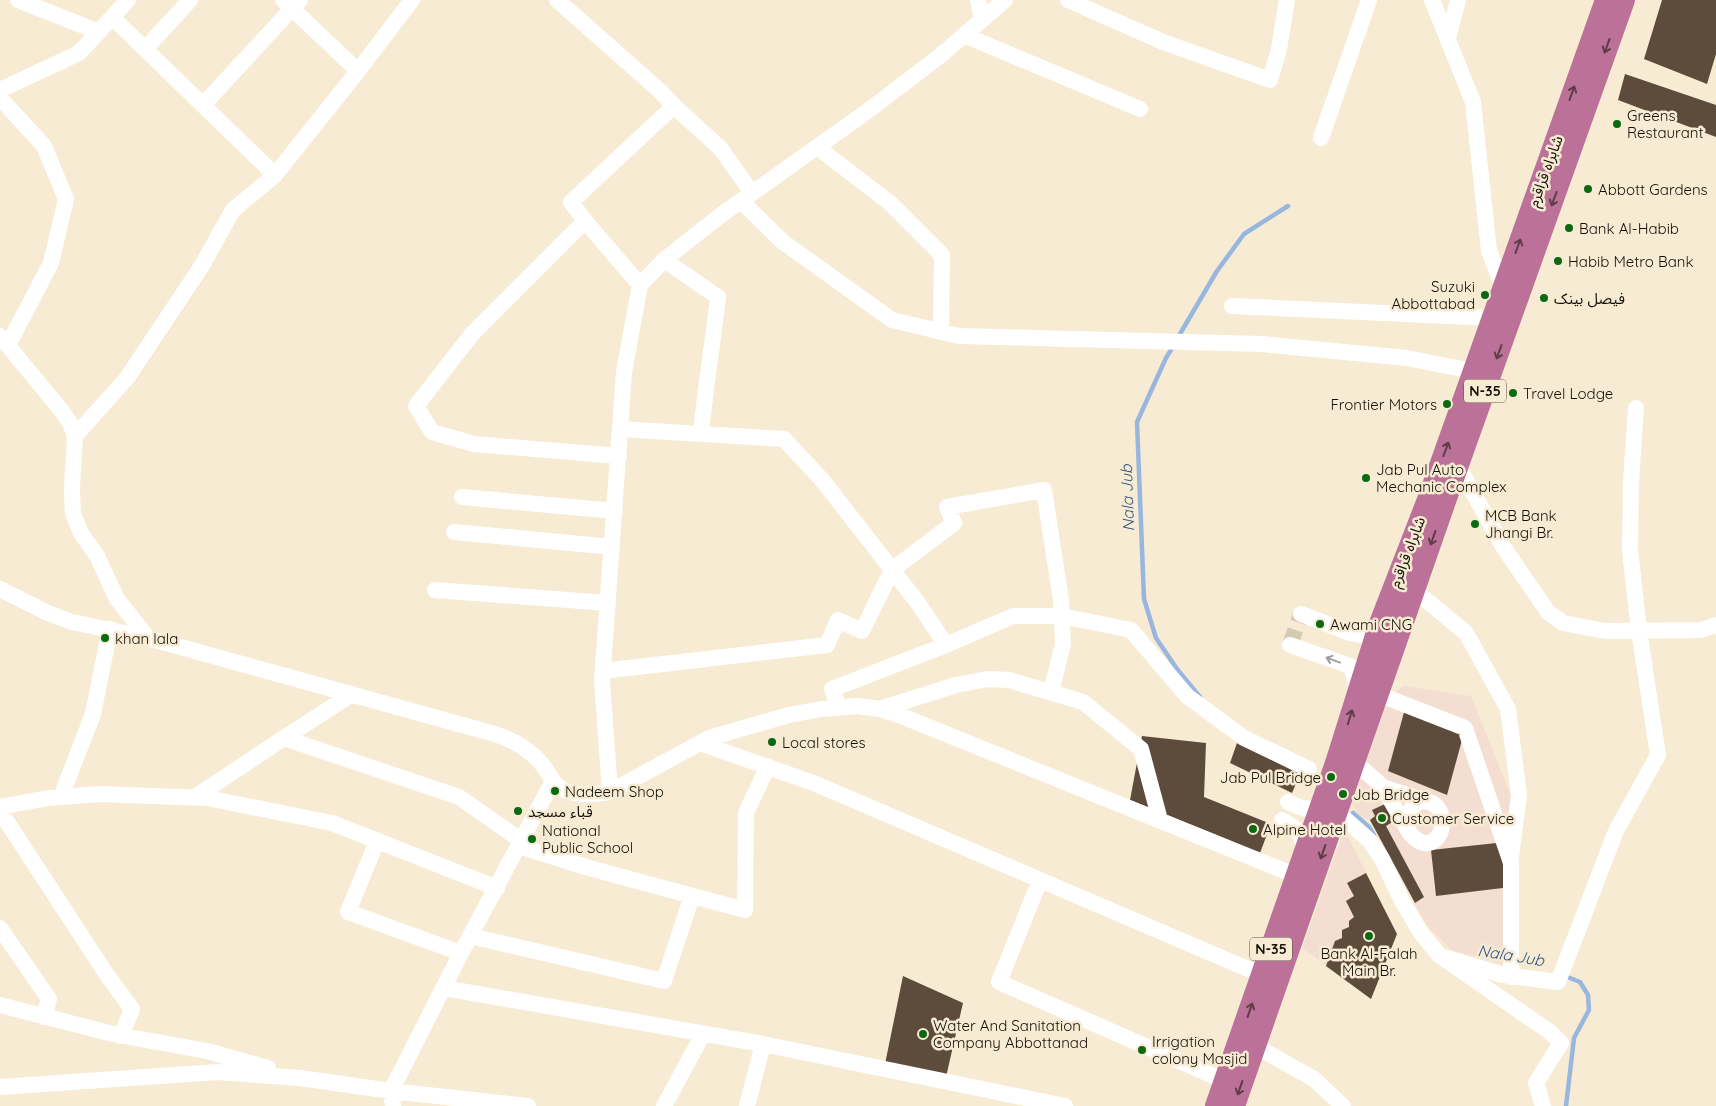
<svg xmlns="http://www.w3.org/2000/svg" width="1716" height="1106" viewBox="0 0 1716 1106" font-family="Quicksand,'Noto Sans Arabic',sans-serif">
  <rect width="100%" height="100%" fill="#f7ecd3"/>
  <!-- commercial -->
  <path fill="#f4ddd1" d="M1404,686L1471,696L1516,809L1514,967L1451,950L1426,924L1370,821L1360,816L1352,804L1389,696Z
    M1343,833L1347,835L1397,934L1371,999L1302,948Z"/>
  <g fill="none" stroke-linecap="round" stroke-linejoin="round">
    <!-- stream -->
    <path stroke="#99b6df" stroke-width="4.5" d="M1177,339L1217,271L1244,234L1288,206
      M1174,345L1166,358L1137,422L1144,599L1156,638L1177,669L1200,697
      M1353,813L1369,827L1374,835
      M1565,976L1580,982L1588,995L1589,1010L1574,1038L1566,1106"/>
  </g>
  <!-- building -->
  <path fill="#5d4c3b" d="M1662,0H1716V54L1707,84L1644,59Z
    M1625,74L1716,105V137L1618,100Z
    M1406,705L1465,729L1447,795L1388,771Z
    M1142,736L1206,743L1204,797L1271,824L1260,853L1130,800Z
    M1237,743L1300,774L1292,793L1230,763Z
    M1385,804L1394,821L1386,826L1424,897L1415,903L1370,820L1375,816L1372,810Z
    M1506,842L1511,887L1436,896L1431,850Z
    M1366,873L1397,934L1371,999L1326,966L1335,941L1342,938V930L1349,927V921L1354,917L1346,901L1354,896L1347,883Z
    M903,976L963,1003L946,1077L885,1064Z"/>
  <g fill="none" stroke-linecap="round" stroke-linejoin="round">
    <!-- minor-tunnel -->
    <path stroke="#d5cbb5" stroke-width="16" stroke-dasharray="16 8" stroke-linecap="butt" d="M1290,645L1301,614"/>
    <!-- minor -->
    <path stroke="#fff" stroke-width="16" d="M18,0L99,32
      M557,0L660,91L674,106L721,149L752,193
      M978,0L982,20
      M1068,0L1163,42L1270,80L1279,49L1287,0
      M1432,0L1473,102L1489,251L1503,287
      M112,17L275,175
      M964,35L1140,109
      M1448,38L1458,0
      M145,49L190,0
      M358,71L412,0
      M0,90L79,53L128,0
      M0,98L44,146L66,199L51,263L8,345
      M203,105L300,0
      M1321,138L1369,0
      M817,147L890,203L942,255L941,332
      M741,201L783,242L892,320L959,336L1262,344L1406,358L1473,371
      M585,221L571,202L674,106
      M664,260L718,297C713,343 705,388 701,434
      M1232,306L1492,318
      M0,336L61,410L70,423L75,436L72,488L73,514L81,533L97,556L117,599L148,638
      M620,429L784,439L823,481L918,603L946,645L832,689L839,707
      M75,436L127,378L201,267L233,210L275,175L358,71L283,0
      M619,456L474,444L432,432L416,406L472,334L585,221L640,285
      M1458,466L1504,548L1548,612L1563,623L1605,631L1701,630L1716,625
      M462,497L615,511
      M454,532L612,547
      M0,589L48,613L72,622L148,638L495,734C513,740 528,748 541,763C548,771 552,782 560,788C573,796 596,795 610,792L709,738L789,715L821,709L857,706L880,709L904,717L1297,876
      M435,590L608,603
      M1414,590L1466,633L1508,709L1519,795L1511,857
      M1301,614L1350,633L1363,635L1379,626
      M946,645L1013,616H1062L1131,630L1187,696L1244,738L1309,769
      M1290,645L1350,666L1355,678L1357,693
      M603,671L827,645L838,620L862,631L892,570L954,523L947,507L1044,490L1061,600L1063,644L1051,692
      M1378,694L1465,728L1511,863V977
      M880,709L956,685L988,679L1009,680L1083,702L1141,749L1160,820
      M284,738L352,694
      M700,743L816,784L1262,975
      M1354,765L1364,770L1383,787L1429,802
      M1383,787L1409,832C1416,841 1426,848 1436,839C1446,829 1444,806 1429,802C1410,797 1406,820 1409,832
      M610,792L602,681L624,372L640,285L664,260L721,215L865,113L940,56L1005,0
      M61,797L93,714L110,629
      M195,797L284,738L459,797L522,841
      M1288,802C1303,809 1307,812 1322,803
      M0,807L48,798L99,794L207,798L332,823L497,888
      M0,811L107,975L132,1009L121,1036
      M1337,812L1369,840L1382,859L1402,901L1421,933L1440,956L1550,1032L1561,1043L1536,1083L1543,1106
      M1282,820C1297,828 1301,833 1305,850
      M377,841L348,912L461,953
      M519,846L589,868L745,910L746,813L768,766
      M1040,880L999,982L1225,1081
      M0,928L49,999L44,1017
      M470,936L664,981L692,896
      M1440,956L1503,975L1558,982L1616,831L1658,755L1639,631L1630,550L1631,481L1636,408
      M444,988L763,1044
      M0,1005L113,1034L207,1051L268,1068
      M1255,1046L1314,1079L1343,1106
      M0,1087L217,1072L300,1078L391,1091L528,1106
      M393,1106L391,1091L461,953L553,781
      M664,1106L703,1034
      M747,1106L763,1044L1065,1106"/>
    <!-- highway -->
    <path stroke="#bc7298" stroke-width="22" d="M1216,1106L1336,763L1379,626L1429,497L1606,0
      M1234,1106L1444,504L1624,0"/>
  </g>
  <!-- one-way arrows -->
  <defs><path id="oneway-shaft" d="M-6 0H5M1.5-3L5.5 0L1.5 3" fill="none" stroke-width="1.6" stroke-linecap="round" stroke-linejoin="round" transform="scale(1.25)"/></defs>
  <g stroke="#603c49">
    <use href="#oneway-shaft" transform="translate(1607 46) rotate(110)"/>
    <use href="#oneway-shaft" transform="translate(1572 93) rotate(-70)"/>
    <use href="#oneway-shaft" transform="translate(1554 199) rotate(110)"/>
    <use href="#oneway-shaft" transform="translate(1518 246) rotate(-70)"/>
    <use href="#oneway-shaft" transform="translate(1499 352) rotate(110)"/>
    <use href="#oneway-shaft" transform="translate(1446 449) rotate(-70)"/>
    <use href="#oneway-shaft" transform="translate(1433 538) rotate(109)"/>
    <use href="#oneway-shaft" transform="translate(1350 717) rotate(-73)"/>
    <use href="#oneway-shaft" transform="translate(1323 852) rotate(109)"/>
    <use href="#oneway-shaft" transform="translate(1250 1010) rotate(-71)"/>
    <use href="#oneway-shaft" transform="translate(1240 1088) rotate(109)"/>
  </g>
  <use stroke="#a19f9c" href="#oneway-shaft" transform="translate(1333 660) rotate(-160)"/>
  <!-- markers -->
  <g fill="#0b6912" stroke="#f7ecd3" stroke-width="2">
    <circle cx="1617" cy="124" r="5"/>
    <circle cx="1588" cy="189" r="5"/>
    <circle cx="1569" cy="228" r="5"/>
    <circle cx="1558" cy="261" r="5"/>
    <circle cx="1485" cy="295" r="5"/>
    <circle cx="1544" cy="298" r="5"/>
    <circle cx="1513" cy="393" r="5"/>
    <circle cx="1447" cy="404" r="5"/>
    <circle cx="1366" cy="478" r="5"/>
    <circle cx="1475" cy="524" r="5"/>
    <circle cx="1320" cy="624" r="5"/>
    <circle cx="105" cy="638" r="5"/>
    <circle cx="772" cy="742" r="5"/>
    <circle cx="1331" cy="777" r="5"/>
    <circle cx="555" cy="791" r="5"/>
    <circle cx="1343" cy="794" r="5"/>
    <circle cx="518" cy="811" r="5"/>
    <circle cx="1382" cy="818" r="5"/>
    <circle cx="1253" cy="829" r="5"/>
    <circle cx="532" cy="839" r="5"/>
    <circle cx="1369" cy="936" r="5"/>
    <circle cx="923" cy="1034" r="5"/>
    <circle cx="1142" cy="1050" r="5"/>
  </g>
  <g text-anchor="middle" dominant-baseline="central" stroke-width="5" stroke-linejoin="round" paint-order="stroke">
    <!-- shield labels -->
    <g fill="#f7ecd3" stroke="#585245" stroke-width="1">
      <rect x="1464" y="379.5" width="42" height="23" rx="4"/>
      <rect x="1250" y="937.5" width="42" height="23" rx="4"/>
    </g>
    <g font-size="14" font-weight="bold" fill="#141008">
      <text x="1485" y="391">N-35</text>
      <text x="1271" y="949">N-35</text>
    </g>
    <!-- poi labels -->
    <g font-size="15" fill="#141008" stroke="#f7ecd3" text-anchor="start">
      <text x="1627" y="115">Greens<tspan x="1627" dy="17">Restaurant</tspan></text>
      <text x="1598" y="189">Abbott Gardens</text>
      <text x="1579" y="228">Bank Al-Habib</text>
      <text x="1568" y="261">Habib Metro Bank</text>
      <text x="1475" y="286" text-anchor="end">Suzuki<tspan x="1475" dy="17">Abbottabad</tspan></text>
      <text x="1554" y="298">فیصل بینک</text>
      <text x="1523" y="393">Travel Lodge</text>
      <text x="1437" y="404" text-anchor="end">Frontier Motors</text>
      <text x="1376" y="469">Jab Pul Auto<tspan x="1376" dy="17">Mechanic Complex</tspan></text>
      <text x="1485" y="515">MCB Bank<tspan x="1485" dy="17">Jhangi Br.</tspan></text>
      <text x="1330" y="624">Awami CNG</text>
      <text x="115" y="638">khan lala</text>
      <text x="782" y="742">Local stores</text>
      <text x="1321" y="777" text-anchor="end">Jab Pul Bridge</text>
      <text x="565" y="791">Nadeem Shop</text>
      <text x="1353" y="794">Jab Bridge</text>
      <text x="528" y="811">قباء مسجد</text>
      <text x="1392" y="818">Customer Service</text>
      <text x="1263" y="829">Alpine Hotel</text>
      <text x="542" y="830">National<tspan x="542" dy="17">Public School</tspan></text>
      <text x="1369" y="953" text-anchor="middle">Bank Al-Falah<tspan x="1369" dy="17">Main Br.</tspan></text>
      <text x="933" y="1025">Water And Sanitation<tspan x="933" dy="17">Company Abbottanad</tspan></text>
      <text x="1152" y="1041">Irrigation<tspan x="1152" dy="17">colony Masjid</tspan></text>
    </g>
    <!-- street labels -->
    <g font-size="15" fill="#141008" stroke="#f7ecd3">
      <text transform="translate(1545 171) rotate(-70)">شاہراہ قراقرم</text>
      <text transform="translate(1407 552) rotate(-69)">شاہراہ قراقرم</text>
    </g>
    <!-- water labels -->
    <g font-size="16" font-style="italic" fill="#2f5388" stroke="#f7ecd3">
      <text transform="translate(1127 498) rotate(-92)">Nala Jub</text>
      <text transform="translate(1511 955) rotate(9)">Nala Jub</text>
    </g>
  </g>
</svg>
